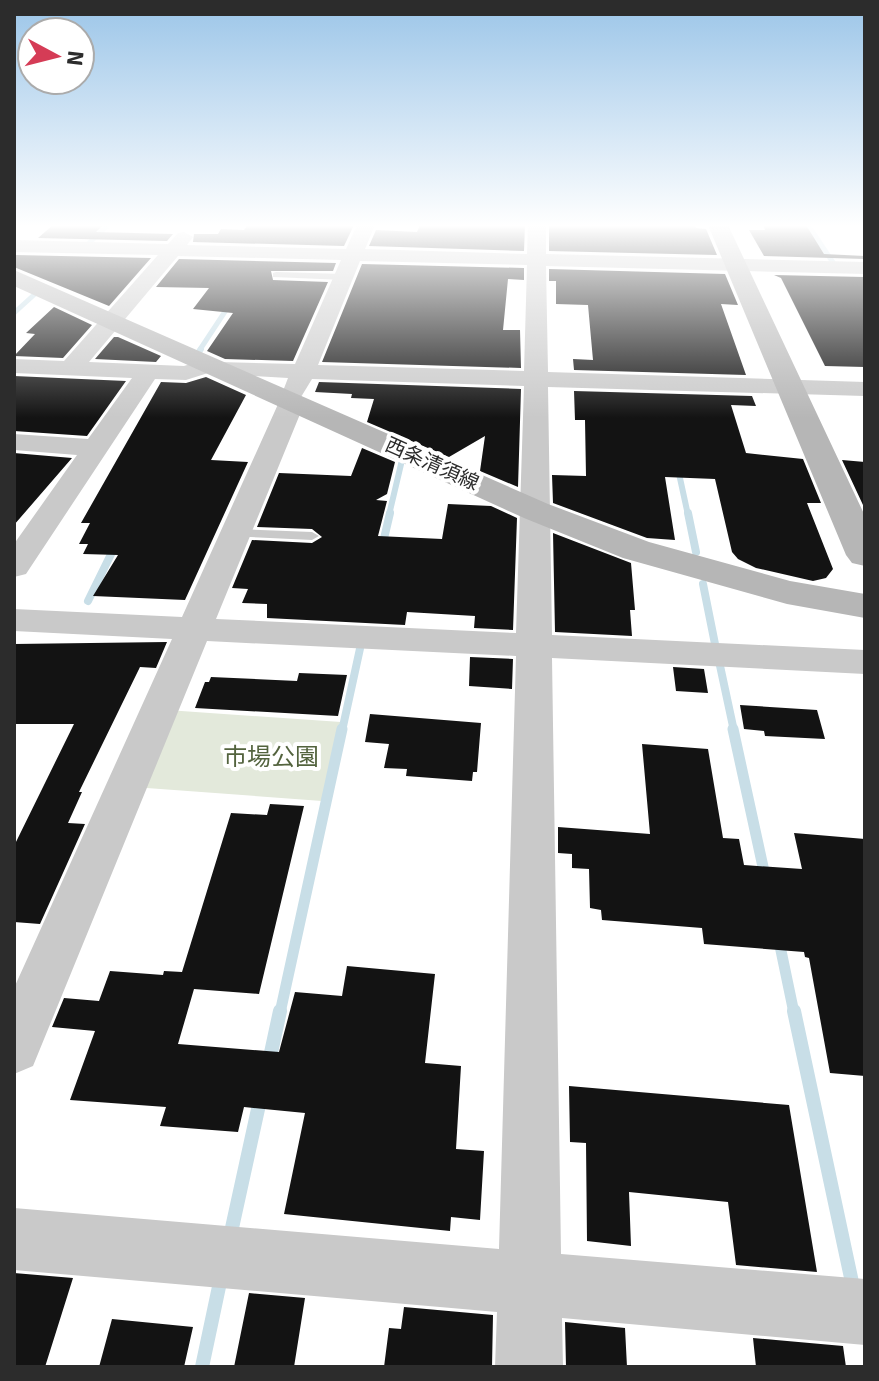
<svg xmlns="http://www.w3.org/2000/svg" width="879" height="1381" viewBox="0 0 879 1381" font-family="Signika,'Noto Sans JP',sans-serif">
  <rect width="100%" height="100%" fill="#fff"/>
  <!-- green -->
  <path fill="#e3e9db" d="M167,710L341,722L322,801L133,787Z"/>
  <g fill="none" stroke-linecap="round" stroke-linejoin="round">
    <!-- stream-far4 -->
    <path stroke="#c8dee7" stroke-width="5" d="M808,225L834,264
      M86,246L108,225
      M14,313L36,293
      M199,351L230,304"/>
    <!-- stream-far3 -->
    <path stroke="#c8dee7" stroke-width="6" d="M199,352L201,349
      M678,469L688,515
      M389,515L402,460"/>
    <!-- stream-far2 -->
    <path stroke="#c8dee7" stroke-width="8" d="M688,513L696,552
      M382,547L390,513
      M703,584L716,649
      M88,601L115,546
      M719,661L734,731
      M342,731L361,644"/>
    <!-- stream-far1 -->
    <path stroke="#c8dee7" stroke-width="11" d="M733,729L765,876
      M779,941L794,1013
      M280,1013L342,729"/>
    <!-- stream -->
    <path stroke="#c8dee7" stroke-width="14" d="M794,1011L853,1287
      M269,1062L280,1011
      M230,1237L260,1100
      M202,1367L220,1282"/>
  </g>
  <!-- building -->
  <path fill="#131313" d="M53,225H103L96,232L173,234L167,241L38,238Z
    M248,225H354L344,246L193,242L194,234H218L221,229L244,230Z
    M420,225H525L524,251L369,246L376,230L417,232Z
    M549,225H695L696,228L706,229L717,255L549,251Z
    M763,225H806L824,254L865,256V259L764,256L749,230H765Z
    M16,255L151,258L109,306L14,267Z
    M179,259L336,263L333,271H271L273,280L328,282L293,361L225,359L207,351L233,313L193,309L209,288L156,287Z
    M362,264L524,268V280L508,279L503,330H520L521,368L322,362Z
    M549,269L725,274L738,305L721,304L746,375L574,370L573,359L593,360L588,305L556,304V281H549Z
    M774,275L865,277V367L825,366L781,278Z
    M54,307L92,325L63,358L14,356L35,334L26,333Z
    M114,337H118L161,356L156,362L95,359Z
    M14,376L126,381L87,436L14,431Z
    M206,377L246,395L211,460L248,462L185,600L93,596L118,555L83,554L88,544H79L90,523H81L161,382L186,383Z
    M319,382L521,389L518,487L480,471L485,436L449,457L367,422L374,399L351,398L352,394L315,392Z
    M574,391L752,396L756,406L731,405L746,453L803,459L821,503H807L833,569L826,578L813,581L756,568L738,559L732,552L715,479L665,477L675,540L647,538L553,503L552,475L586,476L585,420H575Z
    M362,448L395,462L387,494L376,500L387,501L378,536L442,539L448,504L491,506L517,518L513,630L474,628L475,616L407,612L405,625L267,618V604L242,603L248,589L232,588L252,540L312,543L322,537L312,529L257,527L279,473L351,476Z
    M14,453L72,458L14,525Z
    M842,460L865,462V505H863Z
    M553,533L631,563L635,610H630L632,636L555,632Z
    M167,642L156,668L140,667L79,792H82L68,823L85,824L40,924L14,922V846L74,724H14V644Z
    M470,657L513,659L512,689L469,686Z
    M673,667L704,669L708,693L676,691Z
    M299,673L347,675L338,716L195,708L205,682H209L211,677L297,681Z
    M740,705L817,710L825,739L765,736L764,731L744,729Z
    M370,714L481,723L477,772H473L472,781L406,776L407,769L384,768L389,744L365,742Z
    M642,744L708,749L723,838L739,839L744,865L802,869L794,833L865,839V1076L830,1073L809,958L805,957L804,952L704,944L702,928L602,920L601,910L590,908L589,869L572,868V854L558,853V827L650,834Z
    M270,804L304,806L259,994L194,989L178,1044L279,1052L295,992L342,996L347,966L435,974L425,1063L461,1066L456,1149L484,1151L480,1220L451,1217L450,1231L284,1214L305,1113L244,1107L238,1132L160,1126L166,1107L70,1100L95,1031L52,1027L64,998L99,1001L110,971L163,975L164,971L182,972L231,813L267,815Z
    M569,1086L789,1105L817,1272L736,1265L728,1202L629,1192L631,1246L587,1241L586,1143L570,1142Z
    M14,1273L73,1278L45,1367H14Z
    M249,1293L305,1298L294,1367H234Z
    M404,1307L493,1315L492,1367H384L389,1328L401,1329Z
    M112,1319L193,1327L184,1367H99Z
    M565,1322L625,1328L627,1367H566Z
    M753,1338L843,1346L846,1367H756Z"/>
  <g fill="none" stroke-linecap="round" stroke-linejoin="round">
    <!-- lane -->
    <path fill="#c9c9c9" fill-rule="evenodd" d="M276,272L344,274L349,277L344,280L273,277V273Z
      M235,529L312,532L319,536L312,540L230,536V530Z"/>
    <!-- street -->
    <path fill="#c9c9c9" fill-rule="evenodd" d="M357,225H375L365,249L527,254L528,225H546V254L865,262V274L546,266L548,372L865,382V396L548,387L552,635L865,650V674L552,658L561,1254L865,1279V1345L562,1318L563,1367H495L497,1312L14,1270V1208L499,1249L516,656L207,641L33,1066L14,1074V988L172,639L14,631V609L182,617L279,402L286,396L283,391L288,378L208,373L186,380L155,379L26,574L14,577V544L77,455L14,450V434L88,439L132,378L14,373V359L64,361L158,255L14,252V240L168,244L178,233L184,232L193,237L187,245L346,249ZM178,256L341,260L295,364L219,362L209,358L184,366L89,362ZM360,261L527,265L524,371L318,365ZM312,379L524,386L516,633L216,619L305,402L301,397Z"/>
    <!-- secondary -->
    <path fill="#b6b6b6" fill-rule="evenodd" d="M708,225H728L865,516V566L852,563L846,555Z
      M14,270L548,504L649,542L790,581L865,594V618L787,604L623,558L524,518L14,286Z"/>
  </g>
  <!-- sky -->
  <linearGradient id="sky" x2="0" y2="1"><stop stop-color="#9bc5e8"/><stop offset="0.54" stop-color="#fff"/><stop offset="1" stop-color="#fff" stop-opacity="0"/></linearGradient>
  <rect width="879" height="418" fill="url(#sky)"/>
  <g text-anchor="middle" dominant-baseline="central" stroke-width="8" stroke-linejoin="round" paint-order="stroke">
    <!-- far-street labels -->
    <g font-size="20" fill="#2c2c2c" stroke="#fff">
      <text transform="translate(432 464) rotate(24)">西条清須線</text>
    </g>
    <!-- park labels -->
    <g font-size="24" fill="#53633e" stroke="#fff">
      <text x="271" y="757">市場公園</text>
    </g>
  </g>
  <!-- border -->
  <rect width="879" height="1381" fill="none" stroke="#2c2c2c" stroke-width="32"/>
  <!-- north arrow -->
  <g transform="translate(56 56) rotate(97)"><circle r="38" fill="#ffffff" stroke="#ababab" stroke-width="2"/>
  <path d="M0-6L14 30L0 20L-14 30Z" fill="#d53c56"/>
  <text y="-12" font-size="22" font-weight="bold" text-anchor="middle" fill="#2c2c2c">N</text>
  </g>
</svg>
